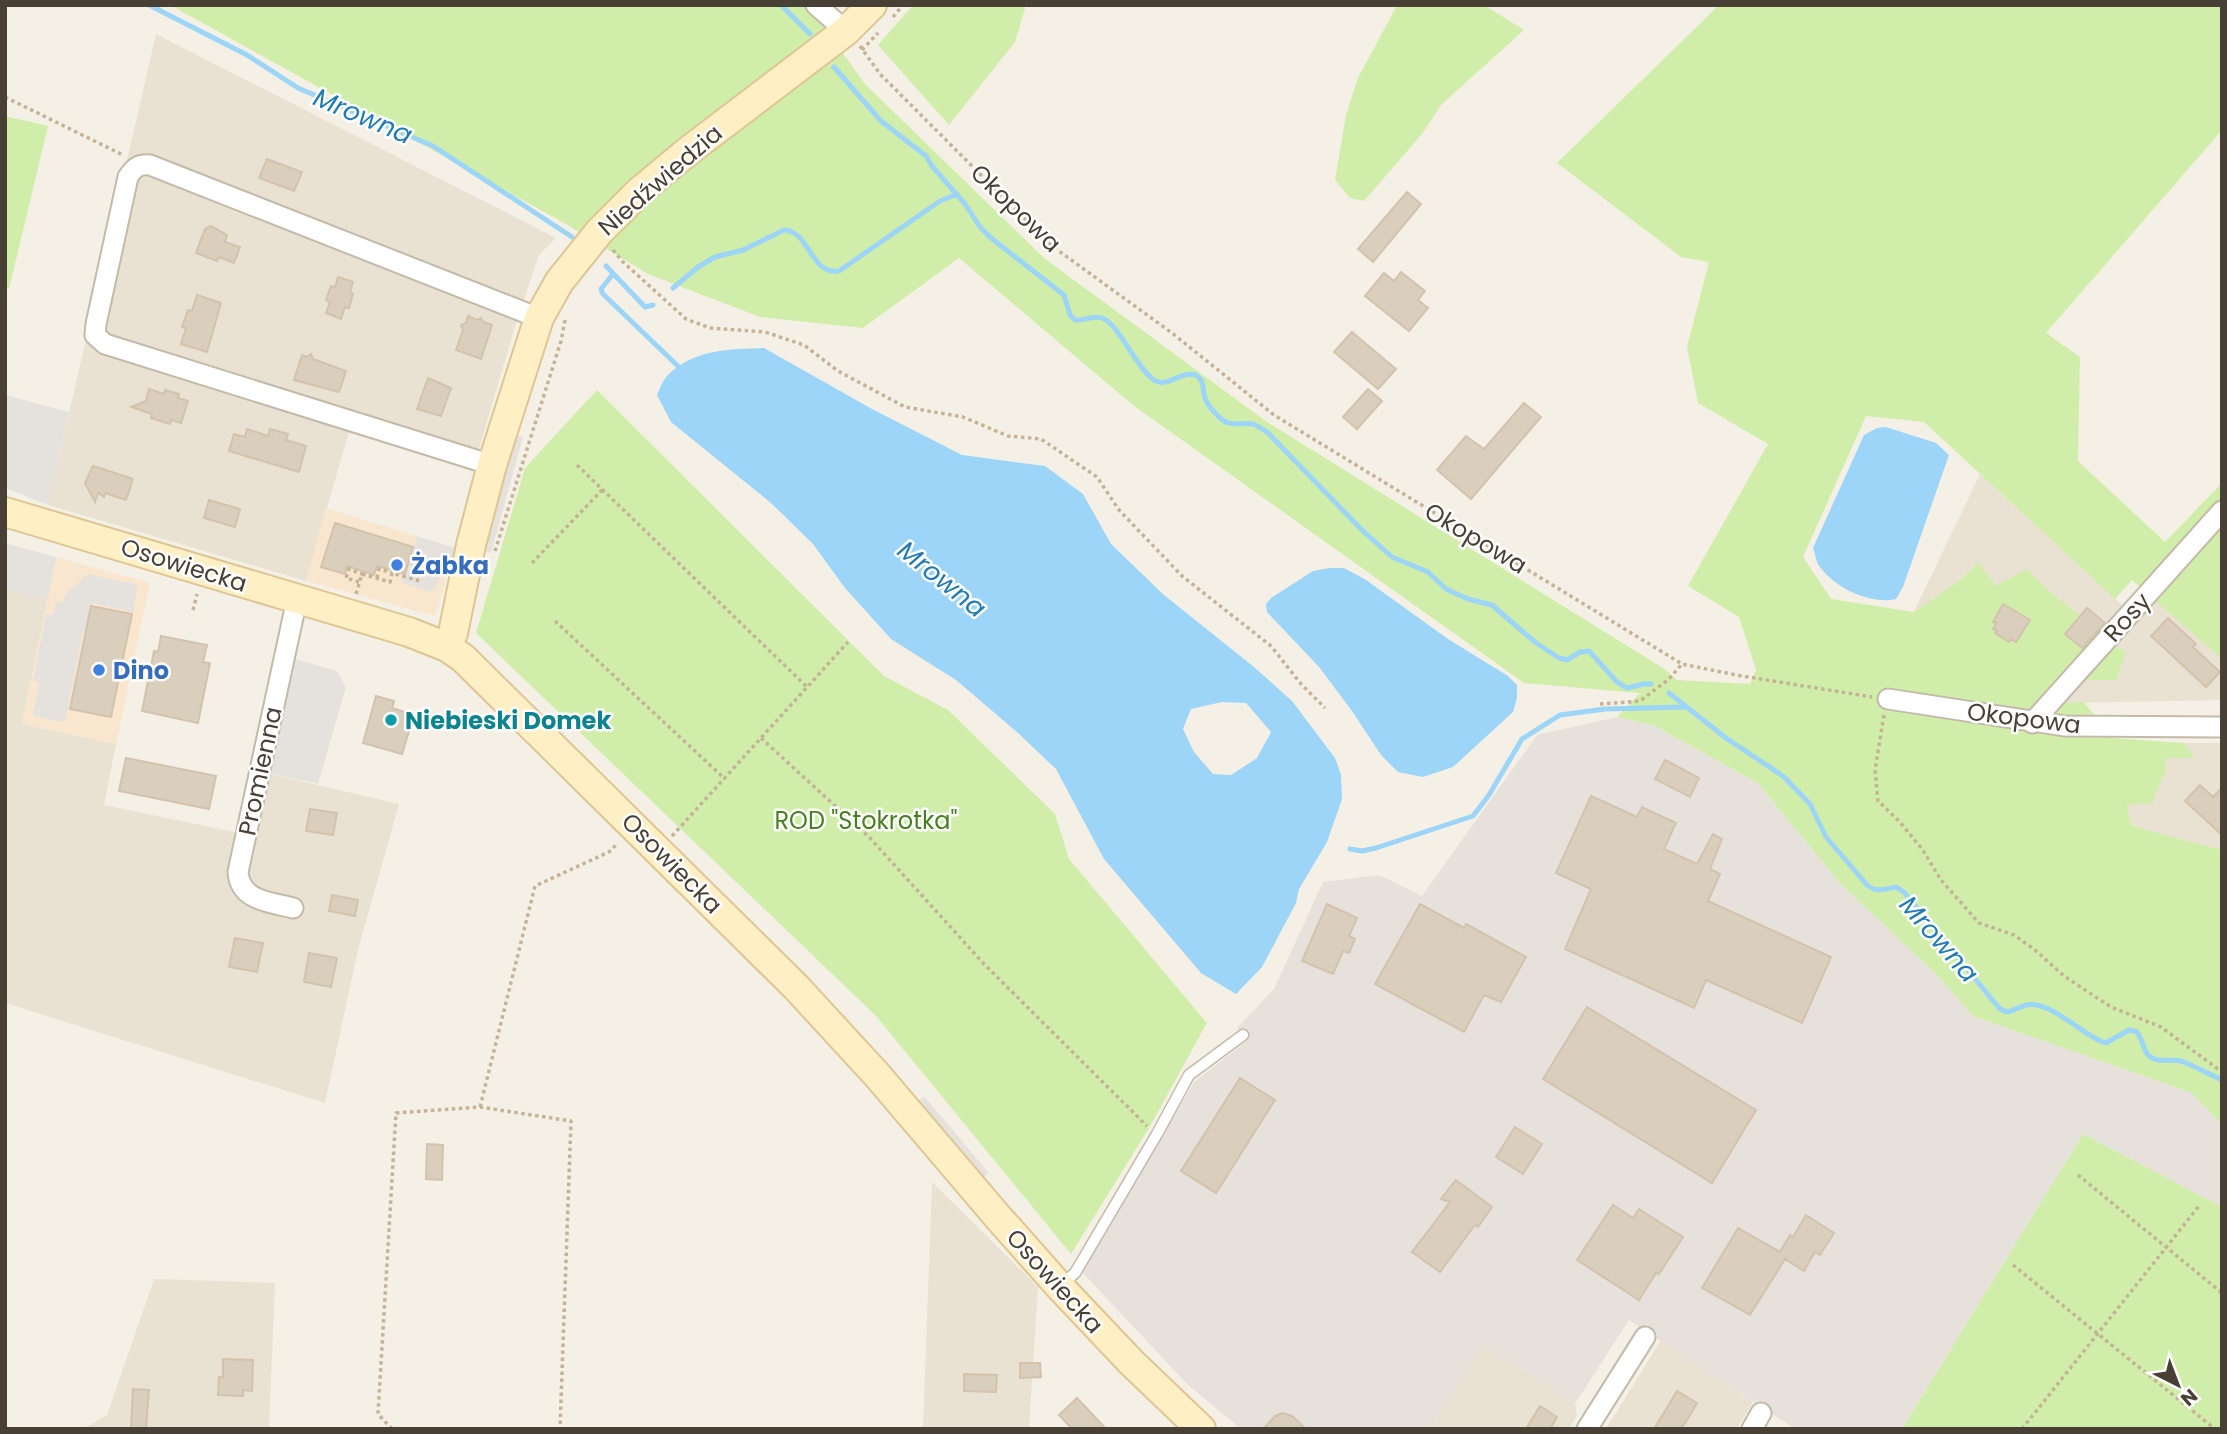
<svg xmlns="http://www.w3.org/2000/svg" width="2227" height="1434" viewBox="0 0 2227 1434" font-family="Poppins,sans-serif">
  <rect width="100%" height="100%" fill="#f5f0e6"/>
  <!-- residential -->
  <path fill="#e9e2d3" d="M156,34L556,238L539,255L517,320L477,455L354,414L306,581L48,505Z
    M1980,474L2136,618L2222,524V700L2065,703L1883,676Z
    M5,589L48,599L22,724L116,744L104,805L254,836L266,773L399,804L358,950L325,1103L5,1003Z
    M2183,743H2222V850L2142,829L2130,823L2127,805L2152,802L2165,758H2195Z
    M932,1182L1038,1287L1029,1429H923Z
    M154,1279L275,1283L269,1429H83L107,1415Z
    M1661,1340L1753,1402L1737,1429H1606Z
    M1483,1344L1575,1404L1577,1415L1569,1429H1430Z"/>
  <!-- commercial -->
  <path fill="#f9e6cf" d="M326,508L455,548L435,616L306,581Z
    M56,557L150,583L116,744L22,724Z"/>
  <!-- industrial -->
  <path fill="#e7e1db" d="M1617,717L1653,725L1758,783L1839,882L1938,976L1973,1016L2192,1093L2222,1125V1207L2083,1134L1902,1429H1795L1629,1320L1575,1404L1483,1344L1430,1429H1241L1188,1385L1082,1272L1194,1082L1247,1041L1237,1028L1274,989L1323,882L1379,875L1422,896L1537,735Z"/>
  <!-- green -->
  <path fill="#d1edaa" d="M170,5L809,6L865,84L1044,258L1267,422L1666,670L1677,680L1750,684L1756,670L1739,617L1688,586L1768,444L1698,403L1687,347L1709,262L1681,257L1557,163L1719,5H2222V130L2046,333L2080,357L2078,461L2165,542L2222,483V659L2132,580L2115,599L1924,422L1866,416L1803,557L1831,599L1914,612L1962,579L1978,562L1996,586L2027,569L2049,591L2126,653L2116,680H2085L2065,703L2084,702L2112,738L2183,743L2195,758H2165L2166,770L2152,803L2127,805L2131,824L2143,829L2222,850V1125L2192,1093L1973,1016L1938,976L1839,882L1758,783L1653,725L1617,717L1640,693L1524,683L1134,406L959,258L863,328L760,317L648,274L566,224Z
    M913,5H1026L1015,42L949,125L878,45Z
    M1397,5H1484L1524,30L1441,105L1422,134L1364,201L1350,198L1335,180L1346,115L1358,78Z
    M5,116L48,126L9,289L5,288Z
    M597,390L884,676L948,710L1055,814L1069,859L1207,1023L1149,1128L1071,1254L876,1016L476,633L525,468Z
    M2083,1134L2222,1207V1429H1902Z"/>
  <!-- parking -->
  <path fill="#e5e2de" d="M5,395L69,412L48,505L5,488Z
    M510,434L523,437L491,553L479,549Z
    M417,536L455,548L451,562L444,564L438,584L431,592L402,583Z
    M5,543L56,557L48,599L5,589Z
    M88,574L138,585L133,612L92,603L86,632H83L65,722L33,716L39,682L33,681L46,614L53,615L56,602H62L67,593Z
    M292,658L337,671L346,687L318,784L268,773Z
    M924,1096L989,1173L978,1182L914,1105Z"/>
  <!-- water -->
  <path fill="#9cd5f7" fill-rule="evenodd" d="M764,348L872,409L962,455L1045,466L1083,494L1111,544L1164,595L1254,667L1292,701L1335,758L1341,775L1342,799L1327,842L1299,889L1296,903L1262,967L1236,994L1201,973L1104,859L1056,769L1018,733L956,680L891,639L845,588L813,544L771,503L671,422L657,395C660,388 663,380 668,375C694,349 730,349 764,348ZM1222,702L1246,703L1271,732L1257,758L1231,775L1213,774L1194,752L1183,729L1191,709Z
    M1886,427L1936,443L1949,455L1903,587L1896,599C1870,605 1832,587 1818,564C1816,560 1815,553 1813,548L1864,435L1877,428Z
    M1329,568H1344L1366,580L1448,639L1508,676L1517,685V698L1513,712L1453,767L1423,777L1398,772L1381,755L1352,711L1319,667L1267,612L1266,604L1271,598L1313,571Z"/>
  <g fill="none" stroke-linecap="round" stroke-linejoin="round">
    <!-- stream -->
    <path stroke="#9cd5f7" stroke-width="5" d="M149,5L247,55L298,88L433,146L572,237
      M781,5L810,34
      M834,67L881,121L926,156L932,166L965,204L980,227L991,238L1064,295L1070,315L1075,320C1084,321 1093,315 1102,318C1118,323 1137,369 1154,380C1166,389 1182,370 1195,375C1205,379 1202,389 1205,398C1207,404 1213,411 1218,416C1229,428 1239,422 1253,424C1258,426 1262,429 1267,432L1363,531L1392,557L1428,572L1446,589L1468,599L1492,605L1536,643L1559,658L1567,660L1580,652L1589,651L1617,682L1627,688L1644,684H1651
      M606,266L645,307L653,305
      M613,274L601,289L603,294L683,371
      M673,288L698,267L715,257L743,250L784,230C810,231 810,275 839,271L940,201L957,194
      M1669,693L1726,738L1783,776L1810,804L1826,837L1867,885C1876,893 1885,889 1896,887L1904,892L1999,1008L2006,1012C2013,1011 2019,1007 2026,1005C2050,999 2085,1038 2106,1043L2129,1030L2137,1032C2143,1040 2144,1052 2149,1056C2159,1064 2169,1058 2181,1061C2195,1066 2208,1074 2222,1080
      M1350,849L1362,851L1376,848L1473,816L1489,795L1522,739L1560,715L1605,709L1687,707"/>
  </g>
  <!-- building -->
  <path fill="#dacebd" stroke="#d3c3ad" stroke-width="2" d="M267,159L302,172L294,191L259,178Z
    M1407,192L1421,204L1373,262L1358,249Z
    M211,226L227,235L225,242L240,247L234,263L219,257L217,261L196,253L205,229Z
    M1401,272L1425,291L1418,300L1428,308L1409,331L1365,296L1384,273L1394,281Z
    M338,277L353,282L350,292L353,294L349,308L345,307L341,319L326,313L330,302L326,300L331,286L335,287Z
    M197,295L221,303L207,352L181,344L186,328L182,327L188,310L192,311Z
    M468,316L477,320L481,318L483,322L492,325L481,359L456,350L463,330L461,325L466,323Z
    M1352,332L1396,369L1378,389L1334,352Z
    M311,354L313,359L346,371L339,392L294,380L302,355L307,357Z
    M428,378L451,388L441,416L417,409Z
    M149,389L164,394L165,390L179,394L178,398L188,401L181,423L171,420L170,424L151,418L152,414L131,407L146,401Z
    M1368,389L1382,401L1357,429L1343,417Z
    M1524,403L1541,417L1471,499L1437,470L1466,436L1484,449Z
    M247,429L268,436L270,429L288,434L286,440L306,446L299,472L229,451L234,434L245,437Z
    M93,466L133,479L126,500L105,493L104,497L98,493L95,502L85,483Z
    M209,500L240,509L235,527L204,518Z
    M335,523L413,547L405,574L377,566L374,575L347,566L345,574L321,567Z
    M2003,604L2030,620L2016,642L2011,639L2009,642L1995,633L1997,631L1993,629L1997,623L1993,622Z
    M91,606L132,614L111,717L70,709Z
    M2087,608L2105,623L2082,648L2065,634Z
    M2168,618L2196,644L2193,647L2220,672L2206,687L2151,636Z
    M161,636L207,645L203,662L210,663L198,723L142,711L154,651L158,652Z
    M376,696L394,701L392,708L414,715L402,754L363,743Z
    M126,758L216,776L209,809L119,791Z
    M1665,760L1699,778L1690,797L1655,779Z
    M2200,785L2213,797L2222,788V835L2185,801Z
    M1591,796L1637,817L1642,807L1676,823L1664,849L1697,864L1713,834L1722,839L1710,869L1720,874L1708,901L1831,957L1802,1023L1706,980L1694,1008L1565,949L1591,889L1556,873Z
    M310,809L337,813L333,835L306,831Z
    M332,895L358,900L355,916L329,911Z
    M1327,904L1357,918L1349,936L1355,939L1349,953L1343,951L1333,974L1302,961Z
    M1420,904L1464,928L1466,924L1526,957L1501,1002L1484,995L1464,1032L1375,984Z
    M235,938L263,943L257,972L229,967Z
    M309,953L337,958L331,987L304,982Z
    M1587,1007L1756,1110L1712,1183L1543,1079Z
    M1240,1078L1275,1100L1216,1193L1181,1171Z
    M1515,1127L1542,1144L1523,1174L1496,1157Z
    M427,1144L443,1145L442,1180L426,1179Z
    M1456,1180L1492,1207L1478,1227L1475,1225L1440,1272L1412,1252L1450,1202L1441,1199Z
    M1613,1205L1633,1218L1639,1209L1683,1237L1659,1274L1656,1273L1639,1300L1577,1260Z
    M1806,1215L1834,1233L1820,1255L1815,1252L1804,1271L1785,1259L1750,1315L1702,1288L1738,1228L1780,1252L1790,1235L1793,1237Z
    M223,1359L253,1360L252,1391L243,1390V1396L218,1395L219,1377H223Z
    M1020,1363H1040L1041,1377L1020,1378Z
    M964,1374L997,1375L996,1392L964,1391Z
    M133,1389L149,1390L146,1429H131Z
    M1677,1391L1697,1403L1689,1417L1681,1429H1654Z
    M1077,1398L1093,1415L1106,1429H1072L1059,1415Z
    M1540,1406L1557,1417L1550,1429H1526Z
    M1282,1413L1292,1416L1306,1429H1263L1275,1416Z"/>
  <g fill="none" stroke-linecap="round" stroke-linejoin="round">
    <defs>
      <path id="lane" d="M1060,1286L1075,1273L1157,1134L1189,1075L1243,1035"/>
      <path id="street" d="M816,5L846,31
        M492,465L105,344L95,335L96,324L128,177C134,168 138,164 150,165L539,318
        M1888,699L2065,726L2222,727
        M2032,723L2222,511
        M293,908C270,902 240,901 238,872L297,599
        M1587,1429L1645,1337
        M1752,1429L1761,1413"/>
      <path id="secondary" d="M5,512L409,632L447,647L463,658L796,987L877,1075L997,1216L1060,1287L1131,1362L1201,1429
        M447,647L453,633L471,545L492,465L539,318L559,282L599,232L640,191L687,152L846,31L872,5"/>
    </defs>
    <!-- lane casing -->
    <use href="#lane" stroke="#c4baaa" stroke-width="13"/>
    <!-- street casing -->
    <use href="#street" stroke="#c4baaa" stroke-width="23"/>
    <!-- secondary casing -->
    <use href="#secondary" stroke="#ddc693" stroke-width="32"/>
    <!-- path -->
    <path stroke="#c4b397" stroke-width="3.5" stroke-dasharray="3.5 3.5" stroke-linecap="butt" d="M893,17L903,5
      M860,46L880,74L1052,246L1172,333L1274,415L1682,664L1736,675L1872,697
      M862,50L878,33
      M5,97L123,155
      M613,250L623,262L686,319L710,328L765,332L804,345L838,371L905,407L963,417L1008,436L1041,439L1097,477L1119,510L1182,576L1271,646L1301,684L1325,708
      M577,465L807,687
      M495,551L561,341L565,320
      M532,563L603,489
      M377,578L379,569L392,573
      M359,582L346,578L349,569L362,574
      M356,594L362,574L390,582L392,573L420,581
      M193,610L197,594
      M555,621L725,779
      M1600,704L1640,701L1668,680L1682,664
      M1884,715L1875,770L1878,801L1899,821L1922,849L1941,880L1979,923L2014,935L2035,950L2064,976L2111,1007L2161,1027L2222,1072
      M761,738L869,837L984,964L1147,1126
      M672,836L848,642
      M480,1107L535,886L609,852L618,843
      M2078,1175L2222,1293
      M2013,1265L2215,1429
      M392,1429L378,1414L396,1113L480,1107L571,1121L560,1429
      M2022,1429L2199,1206"/>
    <!-- lane -->
    <use href="#lane" stroke="#fff" stroke-width="10"/>
    <!-- street -->
    <use href="#street" stroke="#fff" stroke-width="19"/>
    <!-- secondary -->
    <use href="#secondary" stroke="#ffefc5" stroke-width="28"/>
  </g>
  <!-- markers -->
  <g fill="#3f7fe0" stroke="#fff" stroke-width="2.5">
    <circle cx="397" cy="565" r="7"/>
    <circle cx="99" cy="670" r="7"/>
  </g>
  <circle fill="#0f9aa8" stroke="#fff" stroke-width="2.5" cx="391" cy="720" r="7"/>
  <g text-anchor="middle" dominant-baseline="central" stroke-width="5" stroke-linejoin="round" paint-order="stroke">
    <!-- street labels -->
    <g font-size="24" fill="#484034" stroke="#fff">
      <text transform="translate(660 180) rotate(-41)">Niedźwiedzia</text>
      <text transform="translate(1016 208) rotate(44)">Okopowa</text>
      <text transform="translate(1476 538) rotate(31)">Okopowa</text>
      <text transform="translate(184 565) rotate(17)">Osowiecka</text>
      <text transform="translate(2127 617) rotate(-48)">Rosy</text>
      <text transform="translate(2024 718) rotate(7)">Okopowa</text>
      <text transform="translate(260 771) rotate(-78)">Promienna</text>
      <text transform="translate(672 863) rotate(45)">Osowiecka</text>
      <text transform="translate(1055 1281) rotate(48)">Osowiecka</text>
    </g>
    <!-- shop labels -->
    <g font-size="24" font-weight="bold" fill="#366cbe" stroke="#fff" text-anchor="start">
      <text x="411" y="565">Żabka</text>
      <text x="113" y="670">Dino</text>
    </g>
    <!-- culture labels -->
    <g font-size="24" font-weight="bold" fill="#0d838f" stroke="#fff" text-anchor="start">
      <text x="405" y="720">Niebieski Domek</text>
    </g>
    <!-- park labels -->
    <g font-size="24" fill="#488021" stroke="#fff">
      <text x="866" y="820">ROD "Stokrotka"</text>
    </g>
    <!-- water labels -->
    <g font-size="26" font-style="italic" fill="#217cb6" stroke="#fff">
      <text transform="translate(363 116) rotate(23)">Mrowna</text>
      <text transform="translate(942 579) rotate(39)">Mrowna</text>
      <text transform="translate(1939 939) rotate(49)">Mrowna</text>
    </g>
  </g>
  <!-- border -->
  <rect width="2227" height="1434" fill="none" stroke="#484034" stroke-width="14"/>
  <!-- north arrow -->
  <g transform="translate(2178 1385) rotate(138)" stroke="#ffffff" stroke-width="5" paint-order="stroke">
  <path d="M0-5L12 26L0 18L-12 26Z" fill="#484034"/>
  <text y="-10" font-size="19" font-weight="bold" text-anchor="middle" fill="#484034">N</text>
  </g>
</svg>
